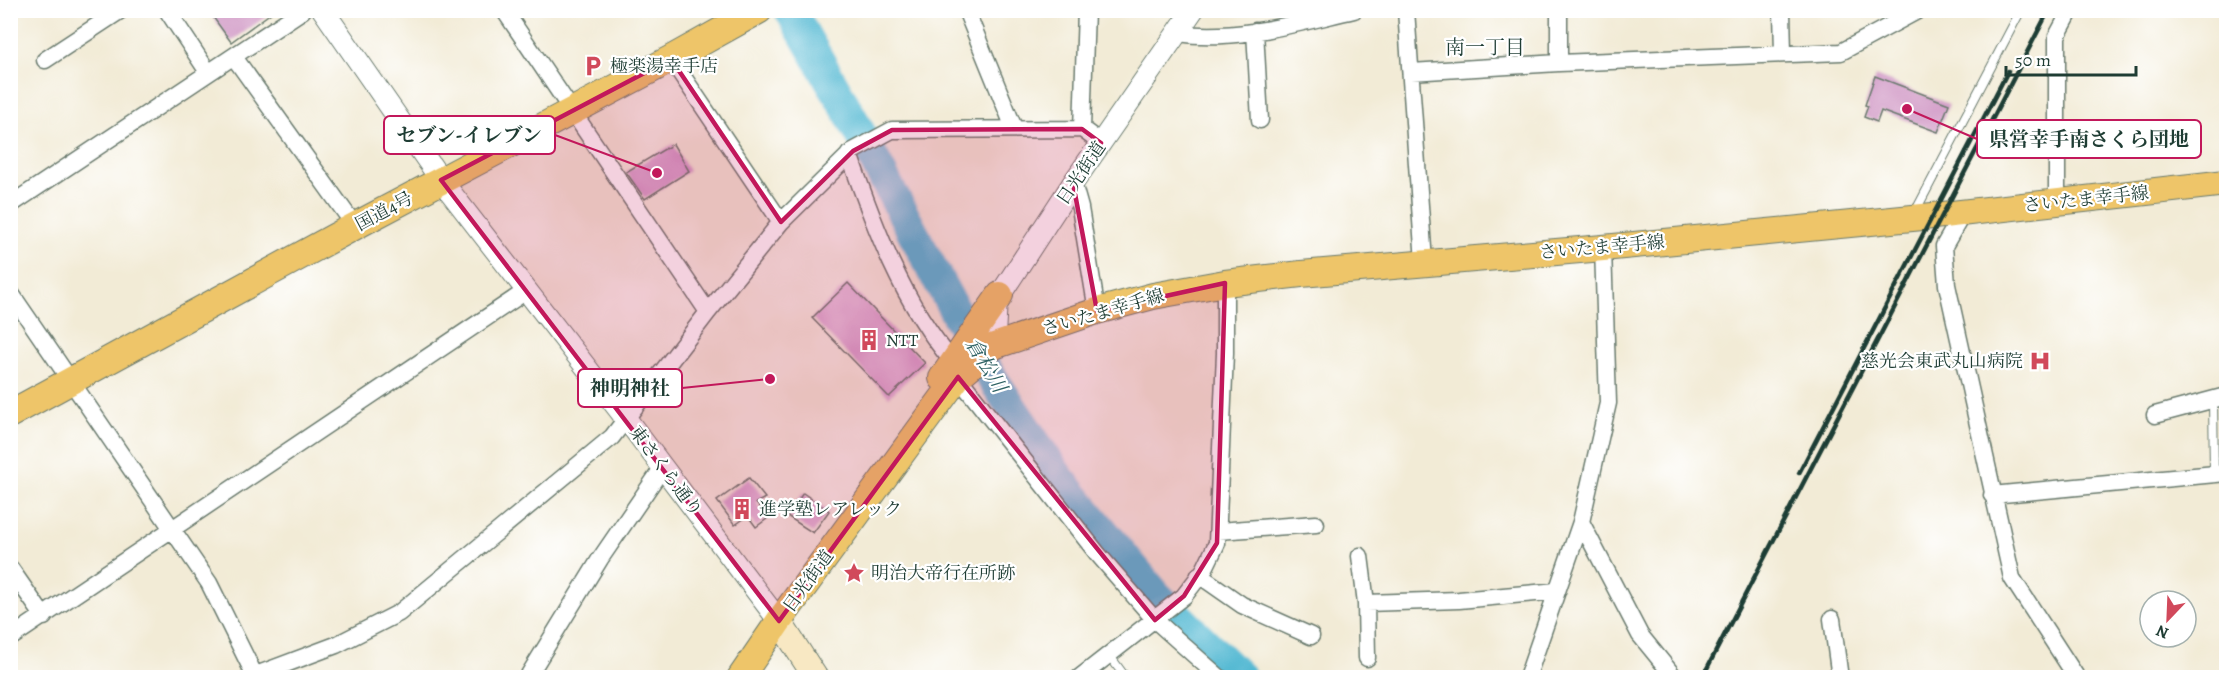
<svg xmlns="http://www.w3.org/2000/svg" width="2237" height="688" viewBox="0 0 2237 688" font-family="Alegreya,'Noto Serif JP',serif">
  <rect width="100%" height="100%" fill="#fff"/>
  <filter id="ink" filterUnits="userSpaceOnUse"><feTurbulence type="fractalNoise" baseFrequency=".0167" numOctaves="2"/><feDisplacementMap in="SourceGraphic" scale="12" xChannelSelector="R" yChannelSelector="G"/><feConvolveMatrix kernelMatrix="1 2 1 2 8 2 1 2 1" color-interpolation-filters="sRGB"/></filter>
  <filter id="wash" filterUnits="userSpaceOnUse"><feTurbulence type="fractalNoise" baseFrequency=".008" numOctaves="4" result="noise"/><feDisplacementMap in="SourceGraphic" scale="24" xChannelSelector="R" yChannelSelector="G"/><feGaussianBlur stdDeviation="1.35" result="paint"/><feColorMatrix in="noise" values="0 0 0 0 0 0 0 0 0 0 0 0 0 0 0 0 0 1.4 0 .05"/><feComposite in="paint" operator="in"/></filter>
  <g filter="url(#wash)">
    <rect width="100%" height="100%" fill="#f2ebd6"/>
    <g fill="none" stroke-linecap="round" stroke-linejoin="round">
      <!-- river -->
      <path stroke="#55b9d3" stroke-width="32" d="M790,10L853,120L984,366L1059,478L1156,595L1241,678"/>
    </g>
    <g id="blocks">
      <!-- building -->
      <path fill="#d19ac6" d="M208,10H275L231,42Z
        M1875,76L1949,104L1938,132L1881,111L1877,122L1864,117L1868,106L1865,105Z
        M673,144L689,171L645,199L626,172Z
        M848,283L925,363L889,397L812,318Z
        M749,478L765,498L756,503L768,518L756,527L748,516L735,525L717,501Z
        M803,493L829,511L813,533L787,516Z"/>
    </g>
  </g>
  <g filter="url(#ink)">
    <use href="#blocks" fill-opacity="0" stroke="#697a6d" stroke-width="1.5"/>
    <g fill="none" stroke-linecap="round" stroke-linejoin="round">
      <defs>
        <path id="service" d="M1914,214L2021,10
          M2213,399L2214,474
          M1109,655L1126,678"/>
        <path id="minor" d="M167,10L208,72
          M504,10L708,312
          M966,10L1014,128
          M1406,10L1424,262
          M1782,10L1783,54
          M1255,31L1260,120
          M1178,33C1236,42 1297,23 1354,10
          M234,57L355,226
          M671,59L781,222
          M45,60L121,10
          M1559,63V10
          M1411,72L1559,63L1841,52L1919,10
          M1082,129L1086,10
          M849,154C875,228 902,302 953,362
          M1073,183L1080,208L1097,311
          M2057,202V36L2071,10
          M10,205L303,10
          M1963,213L1944,246L1947,285L2012,578L2077,678
          M10,292L209,583L256,678
          M958,377L1097,553L1155,620L1220,678
          M2155,415L2226,396
          M1992,495L2226,473
          M1581,522L1640,635L1675,678
          M1218,531L1316,524
          M1360,556L1366,603
          M10,568L44,617
          M1199,575L1242,605L1311,636
          M1832,619L1840,678
          M10,638L526,291
          M1367,658L1366,603L1459,600L1557,591
          M248,678L336,645L399,613L612,437L708,312L781,222L853,151L892,130L1082,129L1101,143
          M527,678L600,559L663,467
          M1079,678L1184,596L1204,570L1217,543L1225,353V283
          M1527,678L1581,522L1608,403L1603,248"/>
        <path id="tertiary" d="M323,10L441,180L627,420L779,621
          M994,346L996,308L1000,295L1073,183L1193,10"/>
        <path id="secondary" d="M779,621L816,678"/>
        <path id="primary" d="M942,378L1000,295
          M740,678L779,621L958,377L994,346L1097,311L1153,296L1225,283L1301,274L1603,248L1943,215L2226,183"/>
        <path id="trunk" d="M10,414L355,226L671,59L759,10"/>
      </defs>
      <!-- service casing -->
      <use href="#service" stroke="#697a6d" stroke-width="10"/>
      <!-- minor casing -->
      <use href="#minor" stroke="#697a6d" stroke-width="19"/>
      <!-- tertiary casing -->
      <use href="#tertiary" stroke="#697a6d" stroke-width="23"/>
      <!-- secondary casing -->
      <use href="#secondary" stroke="#697a6d" stroke-width="26"/>
      <!-- primary casing -->
      <use href="#primary" stroke="#697a6d" stroke-width="28"/>
      <!-- trunk casing -->
      <use href="#trunk" stroke="#697a6d" stroke-width="29"/>
      <!-- service -->
      <use href="#service" stroke="#fff" stroke-width="8"/>
      <!-- minor -->
      <use href="#minor" stroke="#fff" stroke-width="16"/>
      <!-- tertiary -->
      <use href="#tertiary" stroke="#fff" stroke-width="21"/>
      <!-- secondary -->
      <use href="#secondary" stroke="#f8e8c3" stroke-width="24"/>
      <!-- primary -->
      <use href="#primary" stroke="#eec569" stroke-width="26"/>
      <!-- trunk -->
      <use href="#trunk" stroke="#eec569" stroke-width="27"/>
      <!-- rail -->
      <path stroke="#1f3d34" stroke-width="4.5" d="M1799,473L2008,71
        M1702,678L2049,10"/>
    </g>
  </g>
  <!-- marked area -->
  <path fill="#c2185b" fill-opacity="0.2" stroke="#c2185b" stroke-width="4.5" stroke-linejoin="round" d="M671,59L781,222L853,151L892,130L1082,129L1101,143L1073,183L1097,311L1225,283L1217,543L1184,596L1155,620L958,377L779,621L441,180Z"/>
  <!-- icons -->
  <defs>
    <symbol id="parking-bare" viewBox="-9 -9 18 18"><path d="M-3.5-5.5H1a3.5 3.5 0 0 1 0 7H-1V5.5H-3.5ZM-1-3.4V-.6H.8a1.4 1.4 0 0 0 0-2.8Z" fill="#d1495b" stroke="#fff" stroke-width="2.5" paint-order="stroke"/></symbol>
    <symbol id="building-bare" viewBox="-9 -9 18 18"><path d="M-4-6H4V6H1V3H-1V6H-4ZM-2.5-4.3h1.7v1.8h-1.7ZM.8-4.3h1.7v1.8H.8ZM-2.5-1h1.7V.8h-1.7ZM.8-1h1.7V.8H.8Z" fill="#d1495b" stroke="#fff" stroke-width="2.5" paint-order="stroke"/></symbol>
    <symbol id="hospital-bare" viewBox="-9 -9 18 18"><path d="M-5-5h3v3.5h4V-5h3V5h-3V1.5h-4V5h-3Z" fill="#d1495b" stroke="#fff" stroke-width="2.5" paint-order="stroke"/></symbol>
    <symbol id="sight-bare" viewBox="-9 -9 18 18"><path d="M0-6L1.8-2.2L6-1.7L2.9 1.2L3.7 5.4L0 3.3L-3.7 5.4L-2.9 1.2L-6-1.7L-1.8-2.2Z" fill="#d1495b" stroke="#fff" stroke-width="2.5" paint-order="stroke"/></symbol>
  </defs>
  <g fill-rule="evenodd">
    <use href="#parking-bare" x="578" y="51" width="30" height="30"/>
    <use href="#building-bare" x="854" y="325" width="30" height="30"/>
    <use href="#hospital-bare" x="2025" y="346" width="30" height="30"/>
    <use href="#building-bare" x="727" y="494" width="30" height="30"/>
    <use href="#sight-bare" x="839" y="558" width="30" height="30"/>
  </g>
  <g text-anchor="middle" dominant-baseline="central" stroke-width="4.5" stroke-linejoin="round" paint-order="stroke">
    <!-- poi labels -->
    <g font-size="18" fill="#1f3d34" stroke="#fff" text-anchor="start">
      <text x="610" y="66">極楽湯幸手店</text>
      <text x="886" y="340">NTT</text>
      <text x="2023" y="361" text-anchor="end">慈光会東武丸山病院</text>
      <text x="759" y="509">進学塾レアレック</text>
      <text x="871" y="573">明治大帝行在所跡</text>
    </g>
    <!-- street labels -->
    <g font-size="18" fill="#1f3d34" stroke="#fff">
      <text transform="translate(1081 173) rotate(-56)">日光街道</text>
      <text transform="translate(2086 199) rotate(-6)">さいたま幸手線</text>
      <text transform="translate(384 211) rotate(-28)">国道4号</text>
      <text transform="translate(1602 247) rotate(-5)">さいたま幸手線</text>
      <text transform="translate(1103 312) rotate(-16)">さいたま幸手線</text>
      <text transform="translate(666 471) rotate(53)">東さくら通り</text>
      <text transform="translate(808 581) rotate(-54)">日光街道</text>
    </g>
    <!-- neighbourhood labels -->
    <g font-size="20" fill="#1f3d34" stroke="#fff">
      <text x="1485" y="47">南一丁目</text>
    </g>
    <!-- water labels -->
    <g font-size="20" font-style="italic" fill="#2f6264" stroke="#fff">
      <text transform="translate(986 365) rotate(59)">倉松川</text>
    </g>
  </g>
  <!-- callouts -->
  <path fill="none" stroke="#c2185b" stroke-width="2" d="M657 173L555 135M1907 109L1977 139M770 379L682 388"/>
  <g fill="#c2185b" stroke="#fff" stroke-width="2">
    <circle cx="657" cy="173" r="6"/>
    <circle cx="1907" cy="109" r="6"/>
    <circle cx="770" cy="379" r="6"/>
  </g>
  <g fill="#fff" stroke="#c2185b" stroke-width="2">
    <rect x="384" y="116" width="171" height="38" rx="6"/>
    <rect x="1977" y="120" width="224" height="38" rx="6"/>
    <rect x="578" y="369" width="104" height="38" rx="6"/>
  </g>
  <g font-size="20" text-anchor="middle" font-weight="bold" fill="#1f3d34">
    <text x="469" y="142">セブン-イレブン</text>
    <text x="2089" y="146">県営幸手南さくら団地</text>
    <text x="630" y="395">神明神社</text>
  </g>
  <!-- margin -->
  <rect width="2237" height="688" fill="none" stroke="#fff" stroke-width="36"/>
  <!-- north arrow -->
  <g transform="translate(2168 619) rotate(203)"><circle r="28" fill="#ffffff" stroke="#a5b1ae" stroke-width="1.5"/>
  <path d="M0-4.5L10 22L0 15L-10 22Z" fill="#d1495b"/>
  <text y="-9" font-size="16" font-weight="bold" text-anchor="middle" fill="#1f3d34">N</text>
  </g>
  <!-- scale -->
  <path d="M2006 66v9h130v-9" fill="none" stroke="#1f3d34" stroke-width="3"/>
  <text x="2015" y="66" font-size="18" fill="#1f3d34" stroke="#ffffff" stroke-width="4.5" paint-order="stroke">50 m</text>
</svg>
